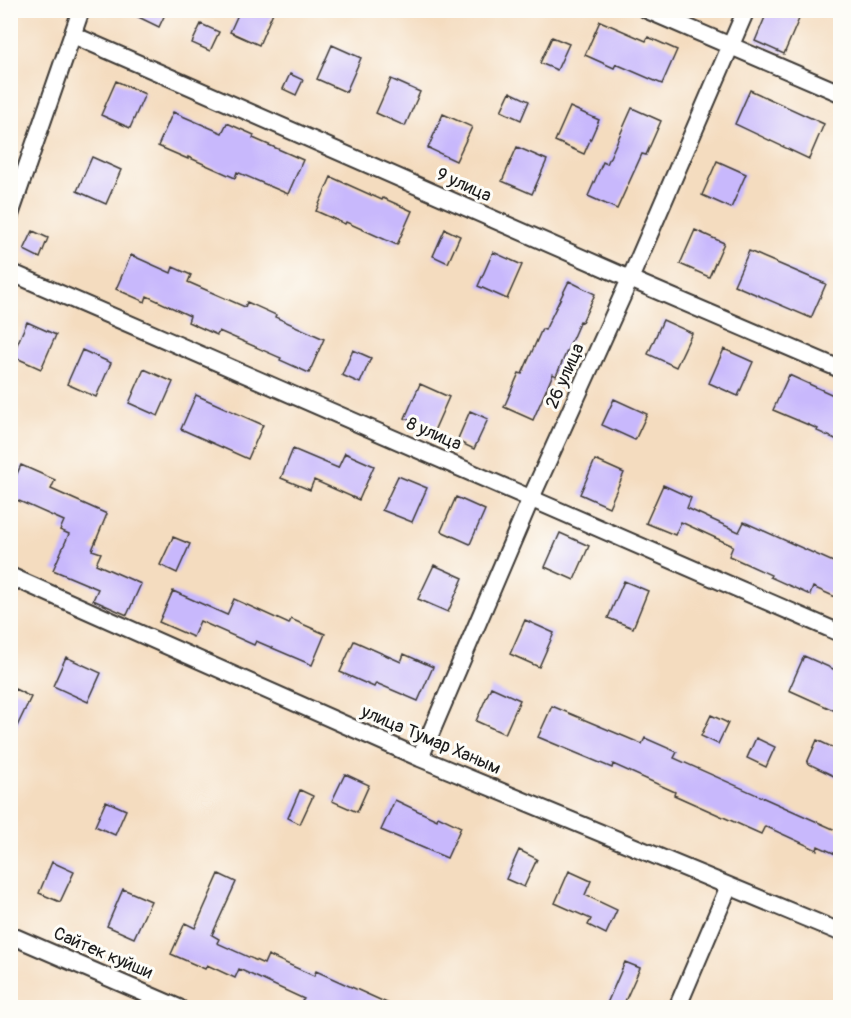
<svg xmlns="http://www.w3.org/2000/svg" width="851" height="1018" viewBox="0 0 851 1018" font-family="Pangolin,sans-serif">
  <rect width="100%" height="100%" fill="#fdfcf7"/>
  <filter id="ink" filterUnits="userSpaceOnUse"><feTurbulence type="fractalNoise" baseFrequency=".0167" numOctaves="2"/><feDisplacementMap in="SourceGraphic" scale="12" xChannelSelector="R" yChannelSelector="G"/><feConvolveMatrix kernelMatrix="1 2 1 2 8 2 1 2 1" color-interpolation-filters="sRGB"/></filter>
  <filter id="wash" filterUnits="userSpaceOnUse"><feTurbulence type="fractalNoise" baseFrequency=".008" numOctaves="4" result="noise"/><feDisplacementMap in="SourceGraphic" scale="24" xChannelSelector="R" yChannelSelector="G"/><feGaussianBlur stdDeviation="1.35" result="paint"/><feColorMatrix in="noise" values="0 0 0 0 0 0 0 0 0 0 0 0 0 0 0 0 0 1.4 0 .05"/><feComposite in="paint" operator="in"/></filter>
  <g filter="url(#wash)">
    <rect width="100%" height="100%" fill="#f4dcbf"/>
    <g id="blocks">
      <!-- building -->
      <path fill="#c8b8fc" d="M124,10H167L159,27Z
        M240,10H274L259,45L230,32Z
        M768,10H779L799,19L784,54L755,41Z
        M600,21L646,41L648,37L677,50L662,84L616,64L614,68L585,55Z
        M201,24L219,32L210,51L192,43Z
        M552,37L569,44L557,70L540,63Z
        M332,45L361,58L346,92L317,79Z
        M290,74L303,80L296,95L283,89Z
        M391,79L420,92L405,126L376,113Z
        M116,81L145,94L130,128L101,115Z
        M750,90L824,124L809,159L735,124Z
        M510,92L529,101L521,120L501,111Z
        M570,107L599,120L584,154L555,141Z
        M632,108L661,121L646,155L642,154L617,209L588,196L603,162L607,164Z
        M173,112L222,133L227,123L254,135L253,138L303,160L288,194L237,172L235,178L188,157V159L158,146Z
        M443,114L472,127L456,161L428,148Z
        M517,147L547,160L532,194L502,181Z
        M92,157L121,170L106,204L77,191Z
        M717,161L746,174L731,208L702,195Z
        M331,177L382,200L383,198L412,211L397,245L346,222L345,224L316,211Z
        M445,229L460,236L448,263L433,256Z
        M695,230L724,243L709,277L680,264Z
        M33,231L48,238L40,258L24,250Z
        M749,251L826,284L811,318L734,285Z
        M493,252L522,265L507,299L478,286Z
        M131,255L171,273L173,267L191,275L188,282L245,307L247,302L276,315L275,317L324,339L309,373L280,360L281,358L219,331L217,335L188,322L190,316L147,296L145,302L116,289Z
        M569,281L595,294L582,322L580,321L556,376L553,374L533,420L504,407L519,373L522,374L542,329L545,330Z
        M663,320L692,333L676,367L648,354Z
        M27,322L56,335L41,369L12,356Z
        M724,349L753,362L738,396L709,383Z
        M82,350L111,363L96,397L67,384Z
        M353,350L371,358L360,383L342,375Z
        M144,369L173,382L158,416L129,403Z
        M789,375L840,398V441L817,431L818,429L773,410Z
        M420,384L449,397L434,431L405,418Z
        M196,395L263,425L248,459L181,429Z
        M614,399L647,414L635,440L602,425Z
        M470,411L488,419L474,449L457,441Z
        M293,449L338,468L345,453L374,466L359,500L314,480L310,490L281,478Z
        M595,460L624,473L609,507L580,494Z
        M21,465L55,480L51,489L107,514L92,550L101,553L96,564L141,584L127,615L93,600L98,589L53,570L69,534L60,530L64,521L10,497V489Z
        M398,476L427,488L412,522L382,510Z
        M663,485L691,498L687,508L739,532L744,522L840,565V599L813,587L810,595L770,577L771,575L729,556L733,546L681,522L675,535L646,523Z
        M456,497L485,510L470,544L441,531Z
        M560,533L589,546L574,580L545,567Z
        M173,537L190,544L177,573L160,565Z
        M434,565L463,578L448,612L418,599Z
        M624,581L648,591L633,628L608,618Z
        M173,591L227,615L234,599L289,624L291,619L325,634L312,665L256,641L254,645L200,621L193,637L159,622Z
        M525,620L554,633L539,667L510,654Z
        M354,641L401,662L404,654L433,667L418,701L376,683L374,687L340,672Z
        M804,656L840,672V713L789,690Z
        M66,657L101,673L88,702L53,686Z
        M491,687L520,700L505,734L476,721Z
        M15,689L31,697L10,741V699Z
        M552,706L642,744L645,738L677,752L674,758L840,832V856L818,846L817,850L765,826L761,834L674,795L675,792L613,764L612,768L538,737Z
        M711,715L728,723L718,744L701,736Z
        M756,738L775,747L766,767L747,758Z
        M817,740L840,751V779L807,763Z
        M345,774L369,785L357,812L332,801Z
        M300,790L313,796L300,824L288,818Z
        M395,800L437,820L438,816L461,827L447,858L381,830Z
        M106,801L126,810L115,835L95,826Z
        M519,850L537,859L524,887L506,879Z
        M52,862L74,872L60,902L39,893Z
        M569,871L591,881L585,895L617,910L606,934L588,925L591,919L555,903Z
        M219,874L236,882L212,935L219,939L217,943L264,964L268,955L314,976L316,971L398,1008H316L302,1001L304,999L239,969L235,978L207,965L205,969L171,954L185,923L195,928Z
        M123,889L151,901L134,938L107,926Z
        M625,962L640,968L622,1008H605Z"/>
    </g>
  </g>
  <g filter="url(#ink)">
    <use href="#blocks" fill-opacity="0" stroke="#3c3934" stroke-width="1.5"/>
    <g fill="none" stroke-linecap="round" stroke-linejoin="round">
      <defs>
        <path id="minor" d="M647,10L840,93
          M73,35L630,279L840,369
          M10,215L81,10
          M10,272L840,633
          M10,576L420,758L840,932
          M420,758L531,498L630,279L746,10
          M10,935L179,1008
          M677,1008L729,886"/>
      </defs>
      <!-- minor casing -->
      <use href="#minor" stroke="#3c3934" stroke-width="20"/>
      <!-- minor -->
      <use href="#minor" stroke="#fff" stroke-width="16"/>
    </g>
  </g>
  <g text-anchor="middle" dominant-baseline="central" stroke-width="6" stroke-linejoin="round" paint-order="stroke">
    <!-- street labels -->
    <g font-size="18" fill="#1c1c1c" stroke="#fdfcf7">
      <text transform="translate(464 185) rotate(24)">9 улица</text>
      <text transform="translate(565 376) rotate(-66)">26 улица</text>
      <text transform="translate(434 434) rotate(23)">8 улица</text>
      <text transform="translate(431 740) rotate(23)">улица Тумар Ханым</text>
      <text transform="translate(103 953) rotate(23)">Сайтек куйши</text>
    </g>
  </g>
  <!-- margin -->
  <rect width="851" height="1018" fill="none" stroke="#fdfcf7" stroke-width="36"/>
</svg>
